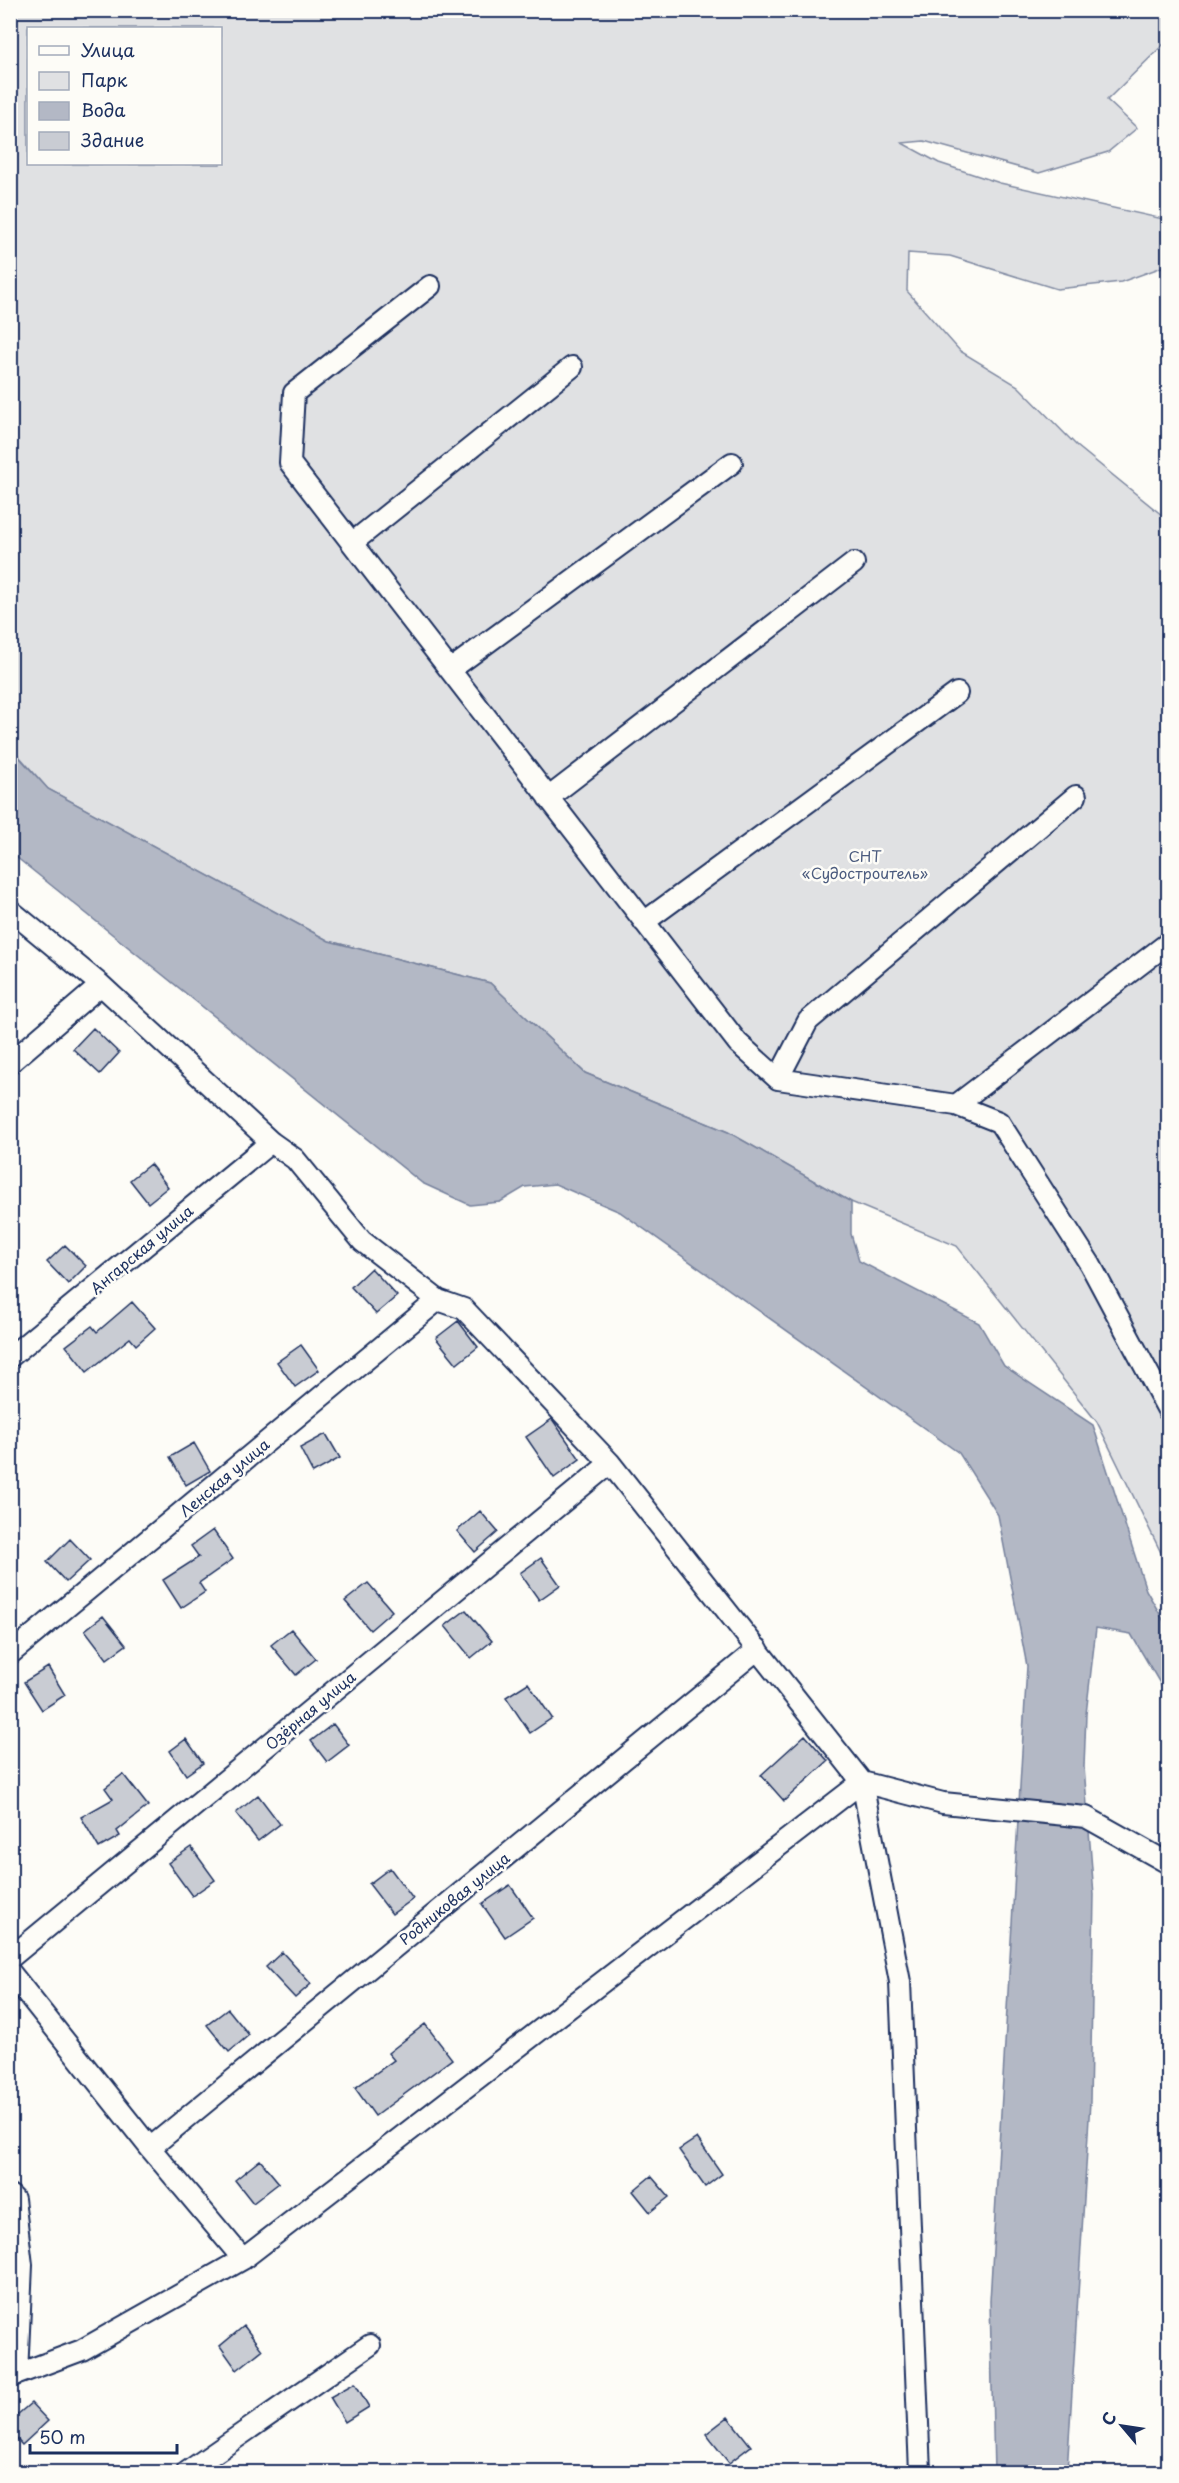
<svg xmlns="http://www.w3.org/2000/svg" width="1179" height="2483" viewBox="0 0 1179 2483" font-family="'Playpen Sans',sans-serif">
  <rect width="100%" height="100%" fill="#fdfcf7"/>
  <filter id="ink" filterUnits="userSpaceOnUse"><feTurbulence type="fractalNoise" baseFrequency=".0167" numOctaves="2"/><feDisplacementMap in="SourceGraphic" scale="12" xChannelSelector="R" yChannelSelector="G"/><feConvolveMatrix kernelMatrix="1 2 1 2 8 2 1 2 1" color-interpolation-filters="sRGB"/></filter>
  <g filter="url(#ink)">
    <!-- green -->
    <path fill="#e0e1e3" stroke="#7e88a0" stroke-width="1.5" fill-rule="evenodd" d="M10,11H1168V40L1107,100L1137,128L1108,152L1039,173L924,141L902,143L939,163L1000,183L1168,220V267L1165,266L1121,282L1057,289L950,256L908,253L907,291L960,351L1018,386L1077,446L1168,520V1567L1097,1422L957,1246L851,1202L728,1132L585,1073L490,983L329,941L48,789L11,747ZM28,28H220V164H28Z"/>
    <!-- water -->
    <path fill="#b3b8c5" stroke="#76819c" stroke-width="1.5" d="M10,747L48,789L329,941L490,983L585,1073L728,1132L851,1202V1234L859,1261L979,1323L1004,1366L1093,1425L1146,1590L1168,1628V1697L1131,1634L1096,1628L1086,1714L1084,1767L1094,1895L1090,2102L1067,2472H994L990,2301L1027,1666L998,1515L959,1453L620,1212L555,1184L525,1187L500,1202L470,1205L422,1183L11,853Z"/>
    <!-- building -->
    <path fill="#c9ccd3" stroke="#1b2f5e" stroke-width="1.5" d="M93,1028L119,1053L100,1074L73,1049Z
      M150,1164L168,1187L148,1203L130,1180Z
      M65,1245L86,1266L68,1284L47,1262Z
      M371,1268L397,1296L376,1314L351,1287Z
      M132,1302L155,1328L136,1345L130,1338L87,1372L66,1346L92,1326L97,1332Z
      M458,1321L478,1347L457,1364L436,1338Z
      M301,1345L319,1370L295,1387L277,1362Z
      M552,1419L580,1459L554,1478L526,1437Z
      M326,1434L340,1458L313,1473L300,1448Z
      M194,1443L210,1471L186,1485L170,1457Z
      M480,1511L498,1532L475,1552L457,1531Z
      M213,1530L233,1559L199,1583L205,1592L181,1608L163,1580L199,1557L191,1546Z
      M70,1539L90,1560L66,1582L47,1562Z
      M541,1558L560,1585L539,1600L520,1573Z
      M368,1583L392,1611L370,1630L345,1601Z
      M466,1610L492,1641L471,1658L445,1626Z
      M103,1616L126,1645L107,1659L85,1630Z
      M291,1629L316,1659L296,1675L271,1645Z
      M48,1667L65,1695L42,1710L24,1682Z
      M528,1683L552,1718L530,1733L506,1697Z
      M333,1724L349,1745L327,1762L311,1741Z
      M805,1735L828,1761L784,1801L761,1775Z
      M186,1739L203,1763L186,1775L170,1751Z
      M123,1774L148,1806L117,1831L120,1836L99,1848L81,1817L113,1799L105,1788Z
      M258,1795L280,1824L258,1841L236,1813Z
      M191,1847L215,1880L192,1896L168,1863Z
      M390,1868L413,1899L392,1914L369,1884Z
      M510,1885L533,1918L505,1937L482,1904Z
      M282,1952L311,1984L295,1998L266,1967Z
      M228,2009L249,2035L229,2052L207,2025Z
      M425,2024L452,2059L375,2116L355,2088L394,2060L388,2053Z
      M697,2138L722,2174L705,2187L679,2150Z
      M260,2160L279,2183L253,2203L235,2180Z
      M651,2176L669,2197L650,2212L633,2191Z
      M244,2326L262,2350L237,2370L220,2346Z
      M355,2383L369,2407L345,2422L330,2397Z
      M31,2403L48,2421L22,2445L10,2432V2421Z
      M728,2417L751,2446L729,2463L706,2434Z"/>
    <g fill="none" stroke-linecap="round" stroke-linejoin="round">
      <defs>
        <path id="minor" d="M430,286L294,393L290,463L738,1043L778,1079L956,1105L999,1122L1090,1264L1168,1410
          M352,543L572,367
          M450,670L732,463
          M548,798L854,563
          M10,910L101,985L271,1142L295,1159L362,1241L438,1300L464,1309L610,1463L862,1782L900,1982L920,2472
          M644,922L957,693
          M10,1063L101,985
          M778,1079L808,1021L1076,796
          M956,1105L1168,943
          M10,1357L271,1142
          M10,1654L438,1300
          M10,1958L610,1463
          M10,1972L150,2148L243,2259
          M150,2148L758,1649
          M10,2195L14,2199L22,2265L17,2374
          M10,2377L82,2350L243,2259L862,1782L943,1803L1086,1817L1168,1863
          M187,2472L370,2345"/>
      </defs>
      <!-- minor casing -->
      <use href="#minor" stroke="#1b2f5e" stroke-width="24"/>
      <!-- minor -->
      <use href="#minor" stroke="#fdfcf7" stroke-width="20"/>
    </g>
  </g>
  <g text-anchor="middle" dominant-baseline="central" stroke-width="5" stroke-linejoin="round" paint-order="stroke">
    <!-- park labels -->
    <g font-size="15" fill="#4c5c7f" stroke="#fdfcf7">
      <text x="865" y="855">СНТ<tspan x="865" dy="17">«Судостроитель»</tspan></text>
    </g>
    <!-- street labels -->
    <g font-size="15" fill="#1b2f5e" stroke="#fdfcf7">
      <text transform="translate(141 1249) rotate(-40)">Ангарская улица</text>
      <text transform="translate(224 1477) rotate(-40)">Ленская улица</text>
      <text transform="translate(310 1710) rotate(-40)">Озёрная улица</text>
      <text transform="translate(454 1898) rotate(-39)">Родниковая улица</text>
    </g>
  </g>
  <!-- margin -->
  <rect width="1179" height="2483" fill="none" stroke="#fdfcf7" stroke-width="36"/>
  <rect x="18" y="18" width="1143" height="2447" fill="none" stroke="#1b2f5e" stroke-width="2" filter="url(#ink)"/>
  <!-- legend -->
  <rect x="27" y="27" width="195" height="138" fill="#fdfcf7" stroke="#a3aaba" stroke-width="1.5"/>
  <rect x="39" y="46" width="30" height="9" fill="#fdfcf7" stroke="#a3aaba" stroke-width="1.5"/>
  <text x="81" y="57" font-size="18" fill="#1b2f5e">Улица</text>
  <rect x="39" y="72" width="30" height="18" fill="#e0e1e3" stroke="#a3aaba" stroke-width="1.5"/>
  <text x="81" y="87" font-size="18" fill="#1b2f5e">Парк</text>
  <rect x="39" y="102" width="30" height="18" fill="#b3b8c5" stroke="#a3aaba" stroke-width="1.5"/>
  <text x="81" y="117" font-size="18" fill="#1b2f5e">Вода</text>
  <rect x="39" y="132" width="30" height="18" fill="#c9ccd3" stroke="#a3aaba" stroke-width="1.5"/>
  <text x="81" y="147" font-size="18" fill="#1b2f5e">Здание</text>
  <!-- north arrow -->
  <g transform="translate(1122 2426) rotate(299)" stroke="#fdfcf7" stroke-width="4.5" paint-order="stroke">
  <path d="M0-4.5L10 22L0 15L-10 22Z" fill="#1b2f5e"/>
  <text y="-9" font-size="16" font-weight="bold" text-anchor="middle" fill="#1b2f5e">С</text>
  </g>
  <!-- scale -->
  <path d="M30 2444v9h147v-9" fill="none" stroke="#1b2f5e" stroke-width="3"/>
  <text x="39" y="2444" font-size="18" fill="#1b2f5e" stroke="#fdfcf7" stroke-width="4.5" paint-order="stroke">50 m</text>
</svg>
